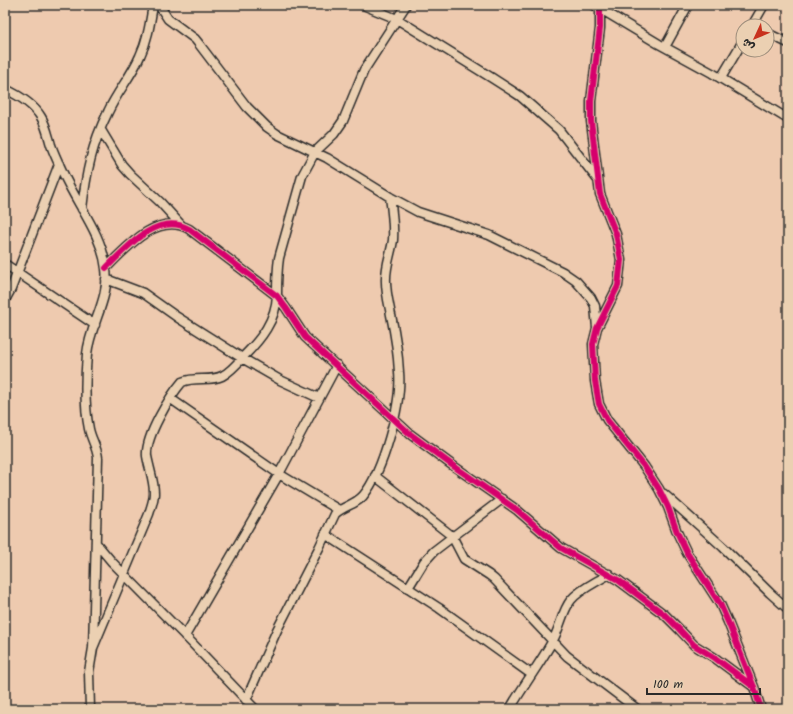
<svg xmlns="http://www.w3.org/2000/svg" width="793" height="714" viewBox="0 0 793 714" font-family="Kalam,'Playpen Sans Arabic',sans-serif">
  <rect width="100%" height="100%" fill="#eecaaf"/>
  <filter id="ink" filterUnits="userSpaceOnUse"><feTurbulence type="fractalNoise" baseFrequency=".025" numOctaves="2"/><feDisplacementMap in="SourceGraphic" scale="8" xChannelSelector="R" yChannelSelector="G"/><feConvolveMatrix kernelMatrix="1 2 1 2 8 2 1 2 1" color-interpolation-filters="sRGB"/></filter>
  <g filter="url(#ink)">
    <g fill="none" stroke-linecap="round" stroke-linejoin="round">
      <defs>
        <path id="minor" d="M159,5L168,19L195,39L199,44L247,107L267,127L277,134L327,158L390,197L418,212L489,235L563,272L576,281L591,298L595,306L597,328
          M363,5L397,19L492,78L520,96L559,130L598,180
          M594,5L659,44L712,73L788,119
          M600,5V28L591,101V121L600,194L616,234L621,260L618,286L597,328L593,344L595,381L599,404L607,420L644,466L659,489L668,507L677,532L687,553L720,604L728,622L754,687L761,709
          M752,26L764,5
          M767,33L788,43
          M665,47L688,5
          M721,78L743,41
          M5,89C18,95 33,104 41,117C46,125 48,135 51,145C54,154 59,164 63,173C77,205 102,233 106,269C110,298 90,325 87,354C85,378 84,405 89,429C91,439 97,447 98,458L93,648L89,672L90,709
          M101,130L122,165L130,174L160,202L181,225
          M82,209C86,173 92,144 108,112C117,92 132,75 140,56C148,39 150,23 153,5
          M5,264L95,325
          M106,268C126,248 158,211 189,229L277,296L286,308L305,337L410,434L452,465L517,510L561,548L618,580L665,615L679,629L694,645L715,658L754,687
          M106,279L143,293L177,317L242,358L280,380L319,398
          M5,300L11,289L59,164
          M171,399L279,474L339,510
          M375,476L452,536L464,559L489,575L494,579L567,656L637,709
          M664,494L723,547L770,593L788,609
          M325,534L439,608L531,674
          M96,543L112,562L192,643L255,709
          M408,588L424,562L434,551L502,499
          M185,636L279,474L337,365
          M93,648L149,514C151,507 154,500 154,493C154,480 149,468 147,456C145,437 170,396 182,382C195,376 210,382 222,376C230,372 238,363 244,356C261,339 276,320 277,295C277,282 277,271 279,258L302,176L315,152L334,134L343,121L364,70L406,5
          M246,700L277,630L319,548L335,514C343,506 355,505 363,496C383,472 402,404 399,372C398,353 395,334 391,315C389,304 386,293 386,282C385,267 391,254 393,240C394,225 392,211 390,197
          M510,709C523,686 539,665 552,642C560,629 562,611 571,600C580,589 597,582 609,574"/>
      </defs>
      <!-- minor casing -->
      <use href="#minor" stroke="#2b2b2b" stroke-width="11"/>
      <!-- minor -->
      <use href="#minor" stroke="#ebd0b2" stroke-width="8"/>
      <defs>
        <path id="cycleway" d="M600,5V28L591,101V121L600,194L616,234L621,260L618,286L597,328L593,344L595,381L599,404L607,420L644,466L659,489L668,507L677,532L687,553L720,604L728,622L754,687L761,709
          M106,268C126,248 158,211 189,229L277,296L286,308L305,337L410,434L452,465L517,510L561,548L618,580L665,615L679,629L694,645L715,658L754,687"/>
      </defs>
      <!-- cycleway casing -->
      <use href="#cycleway" stroke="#ebd0b2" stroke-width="8"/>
      <!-- cycleway -->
      <use href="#cycleway" stroke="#d6006c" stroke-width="6"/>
    </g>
  </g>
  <!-- margin -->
  <rect width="793" height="714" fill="none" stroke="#ebd0b2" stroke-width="20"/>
  <rect x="10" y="10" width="773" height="694" fill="none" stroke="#2b2b2b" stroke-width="1.5" filter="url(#ink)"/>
  <!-- north arrow -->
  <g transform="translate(755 38) rotate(226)"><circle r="19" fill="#ebd0b2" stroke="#9e8e7c"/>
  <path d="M0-3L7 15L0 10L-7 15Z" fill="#c8321e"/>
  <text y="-6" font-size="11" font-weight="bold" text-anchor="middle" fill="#2b2b2b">ش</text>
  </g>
  <!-- scale -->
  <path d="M647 688v6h113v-6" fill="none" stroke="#2b2b2b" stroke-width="2"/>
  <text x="653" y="688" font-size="12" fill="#2b2b2b" stroke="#ebd0b2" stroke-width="3" paint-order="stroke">100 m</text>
</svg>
